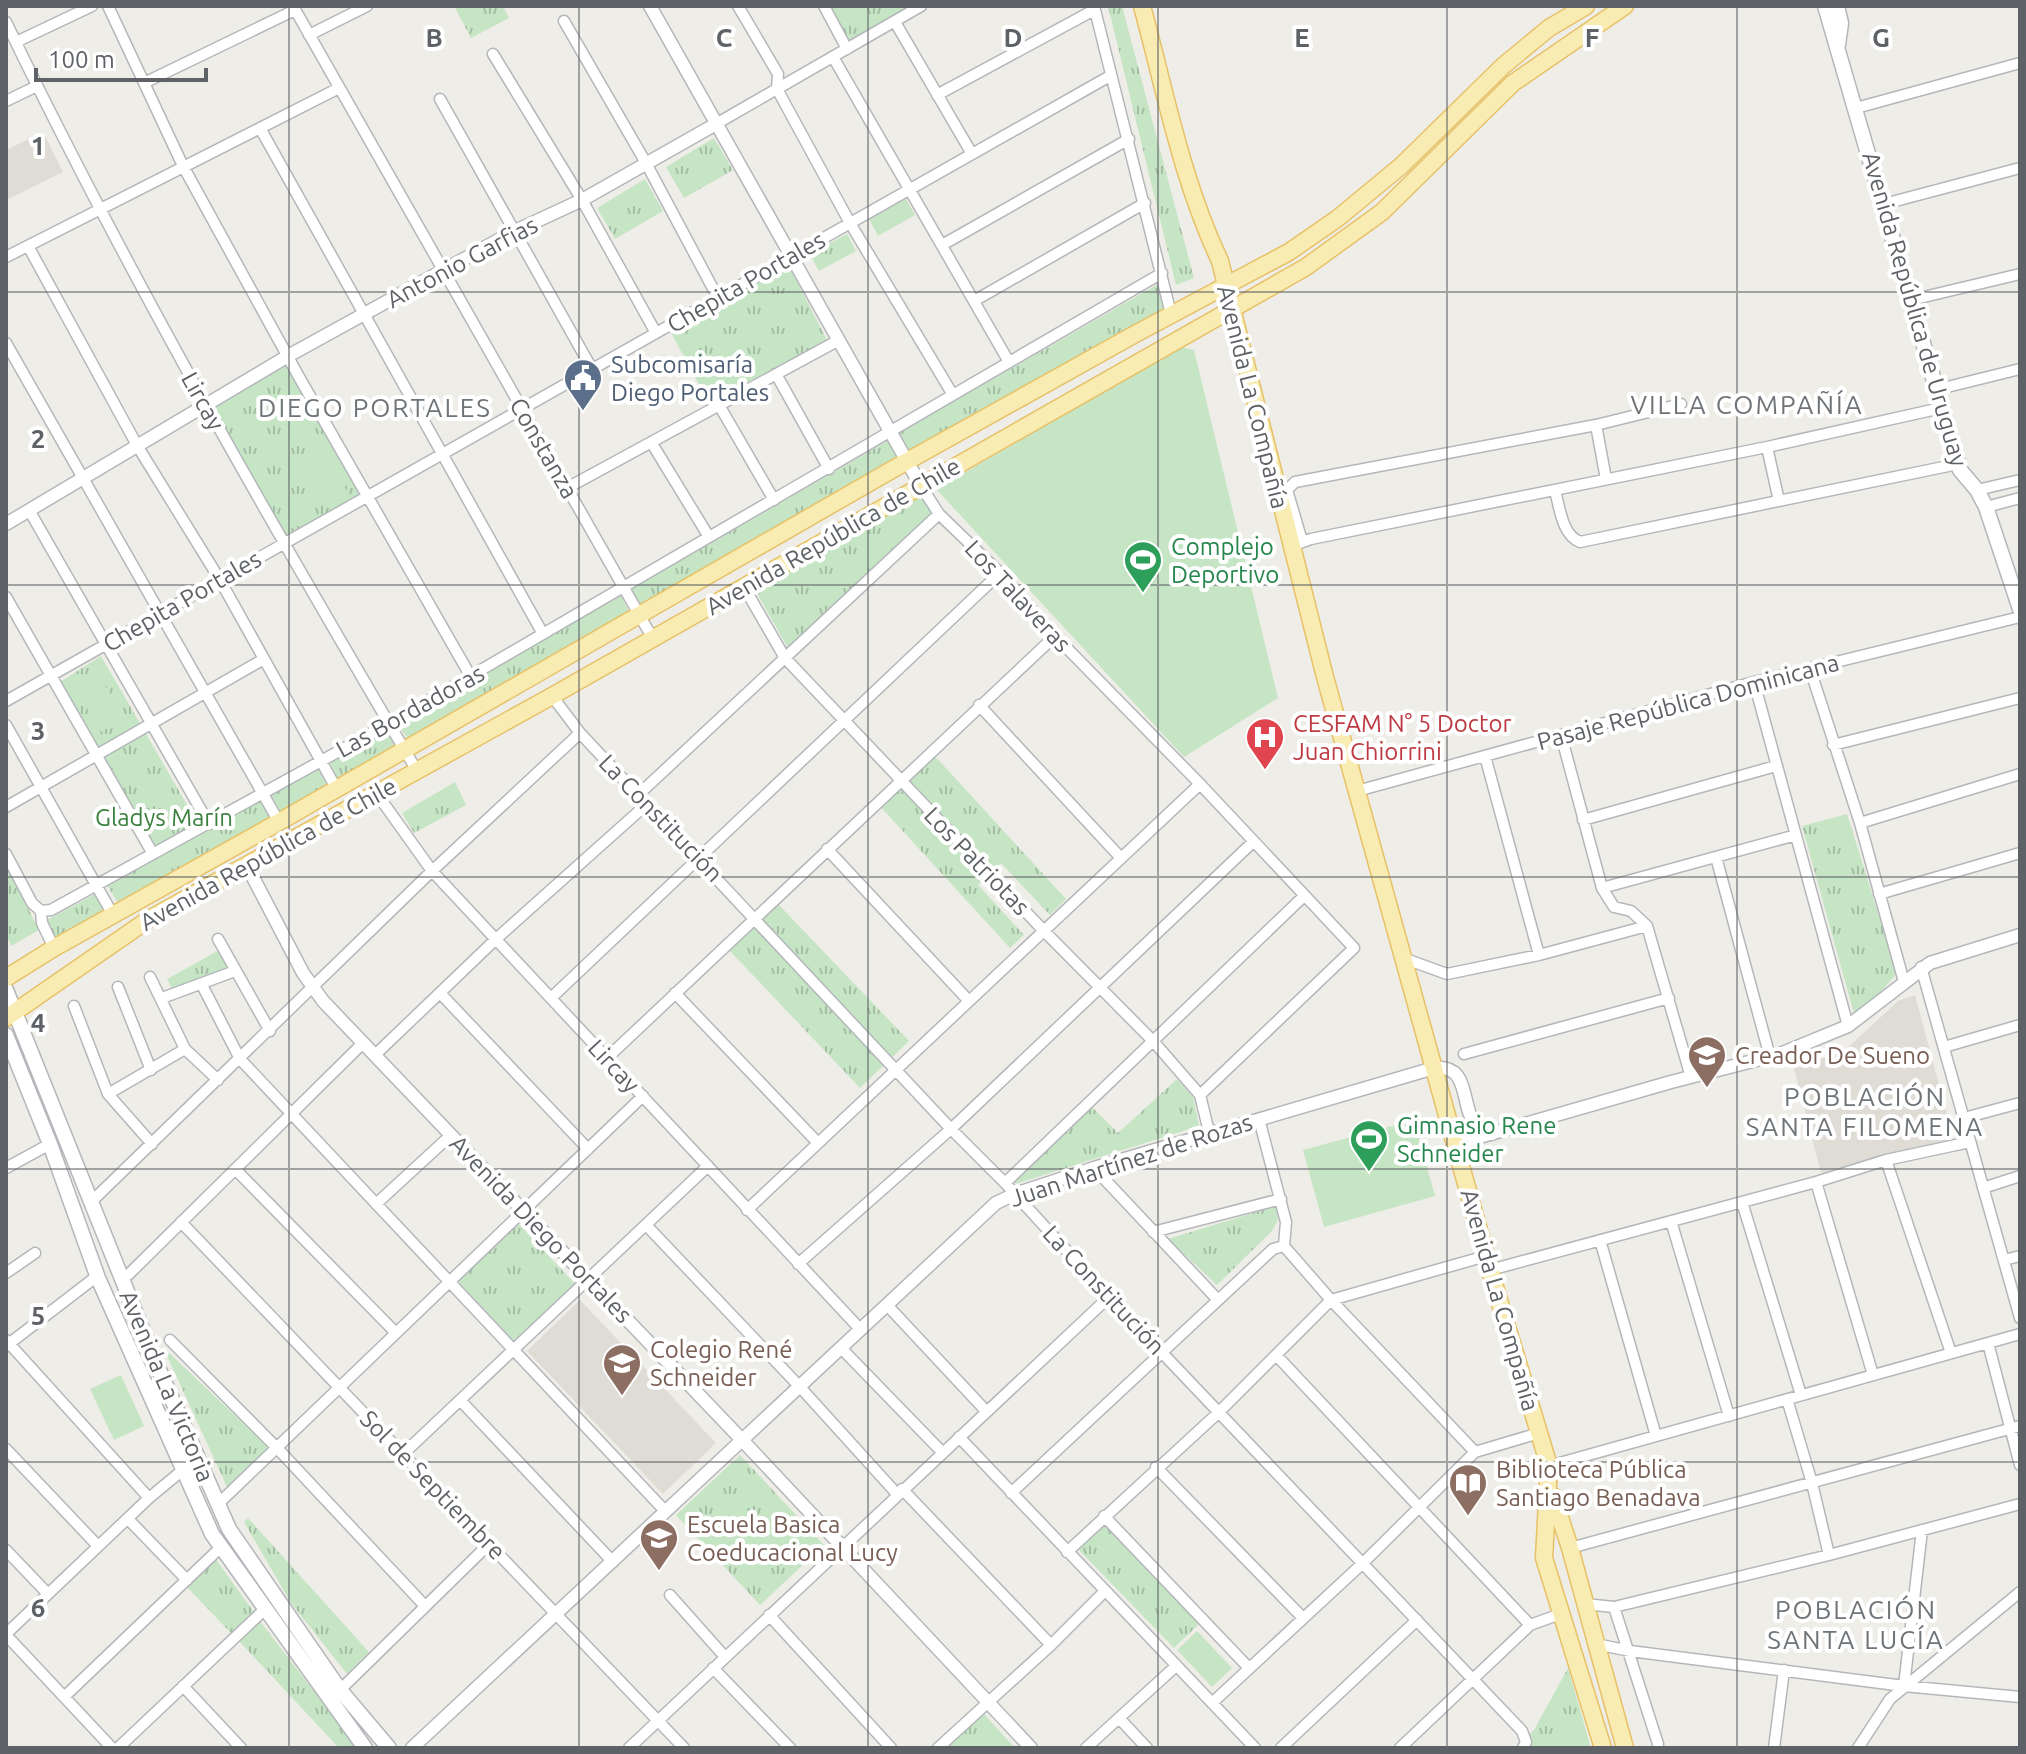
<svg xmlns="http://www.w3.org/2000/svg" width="2026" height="1754" viewBox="0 0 2026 1754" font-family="Ubuntu,sans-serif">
  <defs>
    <pattern id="grass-tufts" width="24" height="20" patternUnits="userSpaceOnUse" patternTransform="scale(2)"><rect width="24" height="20" fill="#c6e5c5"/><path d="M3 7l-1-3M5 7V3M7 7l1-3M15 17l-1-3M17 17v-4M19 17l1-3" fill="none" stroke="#a4bda4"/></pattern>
  </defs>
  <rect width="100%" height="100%" fill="#efede7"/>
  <!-- education -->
  <path fill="#dfdcd5" d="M43,132L63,172L6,200V150Z
    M1915,995L1954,1140L1821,1173L1794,1068L1844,1051L1898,1001Z
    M580,1300L716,1443L663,1494L527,1351Z"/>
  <!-- grass -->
  <path fill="url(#grass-tufts)" d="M454,6H503L509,18L471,38Z
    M824,6H922L847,49Z
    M1108,6H1122L1194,278L1176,285Z
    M714,138L733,170L684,198L666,167Z
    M645,179L663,211L615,239L597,208Z
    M906,199L915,215L878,236L869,219Z
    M847,234L856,251L819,271L810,254Z
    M788,264L827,340L709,403L670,331Z
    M1160,283L1166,310L909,454L899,433Z
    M289,359L369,496L287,542L210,407Z
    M889,440L897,459L639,606L630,590Z
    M920,494L933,514L789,650L754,588Z
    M621,594L629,613L408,740L398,724Z
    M101,656L201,829L154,853L57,684Z
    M387,730L396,748L338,779L329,761Z
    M933,754L1066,899L1050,915L1001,863L978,885L1024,935L1010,948L878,804Z
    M318,768L328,788L281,813L271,794Z
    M455,782L466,805L414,833L402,813Z
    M260,801L272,818L120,906L107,885Z
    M1847,814L1897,973L1856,1021L1802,826Z
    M6,865L39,930L11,946L6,934Z
    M95,894L104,913L56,939L47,920Z
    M778,904L909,1041L860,1088L729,950Z
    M221,949L235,975L176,996L167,979Z
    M1177,1079L1193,1097L1199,1126L1015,1184L1012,1180L1092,1107L1118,1133Z
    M1276,1206L1278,1220L1272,1231L1217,1285L1168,1239Z
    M518,1223L575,1284L514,1341L457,1280Z
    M163,1347L269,1448L227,1487Z
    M740,1455L824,1545L760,1605L676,1515Z
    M248,1518L369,1652L347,1674L291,1603L244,1522Z
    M1104,1521L1199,1624L1174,1648L1075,1546Z
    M215,1558L253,1611L231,1633L186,1586Z
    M259,1620L358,1748H339L238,1640Z
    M1568,1668L1591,1748H1516L1534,1730Z
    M983,1713L1015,1748H945Z"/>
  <!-- pitch -->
  <path fill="#c6e5c5" d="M1182,347L1194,350L1278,698L1184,757L936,489Z
    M326,456L349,494L329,506L306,468Z
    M97,672L125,718L101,732L74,686Z
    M1414,1120L1435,1196L1324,1227L1303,1150Z
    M121,1375L144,1426L114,1440L90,1389Z
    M1197,1631L1232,1668L1212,1687L1177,1650Z"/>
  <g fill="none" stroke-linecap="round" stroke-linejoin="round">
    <defs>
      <path id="minor" d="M108,6L183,166L299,377L471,677
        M293,6L653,639
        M738,6L778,74L777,89L850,223L953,395
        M824,6L847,49
        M1094,6L1171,314
        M564,21L646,163L718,298
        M6,22C130,279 272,525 417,771
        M895,22L972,154
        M309,35L367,6
        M16,42L92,6
        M493,54L582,200L656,333
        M833,57L1009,362
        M144,83L295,10
        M937,95L1094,10
        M440,99L592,369
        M6,101L37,86
        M1856,108L2020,63
        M716,124L921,6
        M260,128L543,634
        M1884,204L2020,168
        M942,245L1129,139
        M28,246L138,447L220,580L336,788
        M6,257L339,88
        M1911,300L2020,274
        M974,301L1145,203
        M6,343L279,822
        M776,374L829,469
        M1935,390L2020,369
        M719,405L774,500
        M1596,425L1606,479
        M651,442L709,537
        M1767,447L1779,501
        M921,486L939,514L1000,573L1055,636L1200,784L1354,948L1200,1095
        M567,488L839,340
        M1977,490L2020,480
        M1555,491C1560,508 1562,535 1580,542L1958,464
        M1986,507L2020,498
        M29,510L209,824
        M1302,541L1287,490L1295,482L1596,425L1681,404
        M1291,546L1311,539L1767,447L1941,408
        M744,587L785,658L1044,931L1154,1042L1200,1095L1209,1132
        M6,597L153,854
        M1810,669L1860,823L1904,982
        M1754,682L1848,1026
        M552,696L580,733L951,1129L1005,1183L1109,1297L1522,1731L1526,1742L1523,1748
        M6,701L1110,76
        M979,705L1121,858
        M6,725L113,915
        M1561,735L1602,888L1614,907L1631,911L1647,926L1691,1077
        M1833,745L2020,698
        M1485,756L1539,955
        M1357,791L1754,682L2020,617
        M377,794L432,871L861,1330
        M638,795L939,514
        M6,807L264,659
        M1583,820L1776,766
        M1860,823L2020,774
        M827,849L969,1001
        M6,854L32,903L41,911
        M1716,857L1770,1057
        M1602,888L1796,835
        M1879,894L2020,853
        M41,911L51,910L390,723L1162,273
        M41,911L42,923L54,948
        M218,939L270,1031
        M1403,958L1447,974L1539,955L1647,926
        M1921,967L2020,1318
        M150,977L185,1049
        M202,985L240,1059L666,1512
        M118,987L151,1070
        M440,993L588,1149
        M675,993L818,1143
        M162,998L235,971
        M551,998L1000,573
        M74,1006L108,1094L185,1049L218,1080
        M1944,1047L2020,1025
        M1464,1054L1669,998
        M375,1055L496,939L647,804
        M607,1058L1055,636
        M108,1094L152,1144
        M1964,1118L2020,1103
        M1259,1119L1286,1222L1284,1246L1331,1300L1475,1452
        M1886,1160L1951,1353
        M6,1168L50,1144
        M1094,1168L1218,1300
        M235,1169L396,1333
        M1816,1182L1873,1375
        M1005,1183L1304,896
        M1983,1188L2020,1176
        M1742,1202L1801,1395
        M90,1203L432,871L580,733
        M376,1204L451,1135
        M747,1210L1200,784
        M1671,1221L1729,1416
        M181,1222L684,1748
        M647,1226L800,1387L897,1494
        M1153,1232L1281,1199
        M1600,1240L1656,1436
        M2004,1260L2020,1256
        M798,1264L951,1129L1253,842
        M1490,1270L1816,1182L1886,1160L1970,1142
        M6,1273L35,1253
        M121,1277L129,1274L363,1043
        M887,1305L986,1411
        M6,1340L149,1498
        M170,1340L277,1448L425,1606
        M1988,1343L2020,1465
        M6,1346L92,1280L98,1278
        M841,1348L942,1452
        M1276,1355L1530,1625
        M1787,1399L1812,1483L1829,1555
        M460,1400L613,1562
        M959,1437L1255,1748
        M6,1449L98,1546
        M403,1454L708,1166
        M1549,1466L2020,1334
        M1156,1467L1303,1618
        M902,1489L1051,1645
        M1011,1493L1273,1249L1284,1246
        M217,1505L643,1096
        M1104,1516L1249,1668
        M128,1519L187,1580
        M1570,1548L2020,1426
        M6,1550L48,1594
        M1067,1552L1218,1413L1331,1300L1486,1256
        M670,1595L725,1657
        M1585,1604L1614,1607L1829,1555L2020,1504
        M1614,1607L1658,1744
        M769,1615L891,1748
        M6,1634L149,1498L184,1469L199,1462
        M6,1635L112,1748
        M1596,1644L1630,1651L1904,1686L2020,1697
        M713,1668L790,1748
        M183,1686L241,1748
        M1904,1686L1922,1530
        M340,1690L489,1544
        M64,1697L220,1548
        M1212,1703L1363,1563L1475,1452L1539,1433
        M1119,1718L1147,1748
        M118,1748L264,1610
        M629,1748L1109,1297
        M938,1748L1051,1645L1105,1591
        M1086,1748L1176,1666
        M1281,1748L1417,1620
        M1400,1748L1530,1625L1563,1613
        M1774,1748L1784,1670
        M1858,1748L1890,1699L2020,1592"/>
      <path id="tertiary" d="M650,6L921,486
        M6,524L288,356L513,232L582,200L716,124
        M246,864L303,973L323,1001L743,1441L1031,1748
        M1455,1144L1671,1082L1780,1054L1848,1026L1930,963L2020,935
        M412,1748L996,1203L1015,1194L1094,1168L1434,1068C1471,1064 1460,1105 1475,1124C1479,1129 1486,1131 1492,1134"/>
      <path id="secondary" d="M1825,6L1960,470L1977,490L1986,507L2020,609
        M1837,6L1841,23L1838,45
        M6,990L153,1356L229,1529L340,1690L389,1748
        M6,1035L50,1144L98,1278L212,1534L365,1748"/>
      <path id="primary" d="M1142,6C1165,91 1182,181 1220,261L1325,677L1490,1270L1549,1466L1544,1558L1603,1748
        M6,978L54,948L279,822L895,468L1137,333L1289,252L1338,218L1401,166L1503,66L1549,28L1586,6
        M6,1018L149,919L552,696L1306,267L1382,212L1513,83L1625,6
        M1553,1496L1570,1548L1625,1748"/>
    </defs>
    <!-- minor casing -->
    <use href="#minor" stroke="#b4b7ba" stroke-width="13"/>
    <!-- tertiary casing -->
    <use href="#tertiary" stroke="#b4b7ba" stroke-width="15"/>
    <!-- secondary casing -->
    <use href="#secondary" stroke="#b3b6ba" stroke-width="17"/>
    <!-- primary casing -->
    <use href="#primary" stroke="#e7c168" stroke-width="19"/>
    <!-- minor -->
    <use href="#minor" stroke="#fff" stroke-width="10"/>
    <!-- tertiary -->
    <use href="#tertiary" stroke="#fff" stroke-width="12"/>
    <!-- secondary -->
    <use href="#secondary" stroke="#fff" stroke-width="14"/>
    <!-- primary -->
    <use href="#primary" stroke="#f9ecb2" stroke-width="16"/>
  </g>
  <!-- grid -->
  <path fill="none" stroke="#5e6266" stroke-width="2" stroke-opacity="0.55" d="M289,6V1748M579,6V1748M868,6V1748M1158,6V1748M1447,6V1748M1737,6V1748M6,292H2020M6,585H2020M6,877H2020M6,1169H2020M6,1462H2020"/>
  <!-- icons -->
  <defs>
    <symbol id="civic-pin" viewBox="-11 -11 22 30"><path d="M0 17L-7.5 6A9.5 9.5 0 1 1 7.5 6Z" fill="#5c6f8a" stroke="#fff"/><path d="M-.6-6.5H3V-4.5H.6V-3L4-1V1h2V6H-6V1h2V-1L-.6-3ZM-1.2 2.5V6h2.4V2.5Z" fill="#fff"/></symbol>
    <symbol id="stadium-pin" viewBox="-11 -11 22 30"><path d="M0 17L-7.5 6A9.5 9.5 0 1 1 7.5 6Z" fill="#2e9e5b" stroke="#fff"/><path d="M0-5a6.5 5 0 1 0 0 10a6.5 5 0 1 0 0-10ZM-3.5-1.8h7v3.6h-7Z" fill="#fff"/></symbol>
    <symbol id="hospital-pin" viewBox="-11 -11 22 30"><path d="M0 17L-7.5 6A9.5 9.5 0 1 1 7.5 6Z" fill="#e0444e" stroke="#fff"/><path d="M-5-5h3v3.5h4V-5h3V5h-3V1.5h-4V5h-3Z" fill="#fff"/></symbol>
    <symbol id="school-pin" viewBox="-11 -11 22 30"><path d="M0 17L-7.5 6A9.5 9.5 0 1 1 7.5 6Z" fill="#8d6e63" stroke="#fff"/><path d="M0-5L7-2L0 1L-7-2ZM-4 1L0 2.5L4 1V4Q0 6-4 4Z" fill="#fff"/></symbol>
    <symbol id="library-pin" viewBox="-11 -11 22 30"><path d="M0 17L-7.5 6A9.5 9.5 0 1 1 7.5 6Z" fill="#8d6e63" stroke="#fff"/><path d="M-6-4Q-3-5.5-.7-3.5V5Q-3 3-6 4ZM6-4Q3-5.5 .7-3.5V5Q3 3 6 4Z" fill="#fff"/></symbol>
  </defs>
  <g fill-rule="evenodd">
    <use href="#civic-pin" x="561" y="356" width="44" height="60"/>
    <use href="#stadium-pin" x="1121" y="538" width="44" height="60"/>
    <use href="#hospital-pin" x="1243" y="715" width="44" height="60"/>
    <use href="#school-pin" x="1685" y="1033" width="44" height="60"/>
    <use href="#stadium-pin" x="1347" y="1117" width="44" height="60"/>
    <use href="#school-pin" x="600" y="1341" width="44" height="60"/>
    <use href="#library-pin" x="1446" y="1461" width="44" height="60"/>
    <use href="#school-pin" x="637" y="1516" width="44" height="60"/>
  </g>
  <g text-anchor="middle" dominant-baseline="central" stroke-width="8" stroke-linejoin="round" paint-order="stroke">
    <!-- street labels -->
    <g font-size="24" fill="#5e6266" stroke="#fff">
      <text transform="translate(462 262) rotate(-28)">Antonio Garfias</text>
      <text transform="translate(746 282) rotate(-30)">Chepita Portales</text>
      <text transform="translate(1915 309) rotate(74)">Avenida República de Uruguay</text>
      <text transform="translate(1253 397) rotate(76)">Avenida La Compañía</text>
      <text transform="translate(203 401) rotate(61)">Lircay</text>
      <text transform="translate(544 448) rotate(60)">Constanza</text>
      <text transform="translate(833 536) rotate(-30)">Avenida República de Chile</text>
      <text transform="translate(1018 596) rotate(47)">Los Talaveras</text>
      <text transform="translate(182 601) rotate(-30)">Chepita Portales</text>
      <text transform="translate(1688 702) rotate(-15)">Pasaje República Dominicana</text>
      <text transform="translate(410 711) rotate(-29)">Las Bordadoras</text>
      <text transform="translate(661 818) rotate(46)">La Constitución</text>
      <text transform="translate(268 854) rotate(-29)">Avenida República de Chile</text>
      <text transform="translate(977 861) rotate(46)">Los Patriotas</text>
      <text transform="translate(614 1066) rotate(47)">Lircay</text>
      <text transform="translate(1131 1160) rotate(-18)">Juan Martínez de Rozas</text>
      <text transform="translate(541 1229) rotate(46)">Avenida Diego Portales</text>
      <text transform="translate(1104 1290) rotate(47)">La Constitución</text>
      <text transform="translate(1500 1300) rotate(74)">Avenida La Compañía</text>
      <text transform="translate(167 1386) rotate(67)">Avenida La Victoria</text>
      <text transform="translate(433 1485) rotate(46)">Sol de Septiembre</text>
    </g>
    <!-- service labels -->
    <g font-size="24" fill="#4e5e75" stroke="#fff" text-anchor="start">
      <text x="611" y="364">Subcomisaría<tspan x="611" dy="28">Diego Portales</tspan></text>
    </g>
    <!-- leisure labels -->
    <g font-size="24" fill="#27864d" stroke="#fff" text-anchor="start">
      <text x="1171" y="546">Complejo<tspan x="1171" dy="28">Deportivo</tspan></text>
      <text x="1397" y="1125">Gimnasio Rene<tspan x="1397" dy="28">Schneider</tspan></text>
    </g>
    <!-- health labels -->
    <g font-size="24" fill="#be3a42" stroke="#fff" text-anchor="start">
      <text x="1293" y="723">CESFAM N° 5 Doctor<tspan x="1293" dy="28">Juan Chiorrini</tspan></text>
    </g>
    <!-- park labels -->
    <g font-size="24" fill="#3b803d" stroke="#fff">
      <text x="164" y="817">Gladys Marín</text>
    </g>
    <!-- education labels -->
    <g font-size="24" fill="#785e54" stroke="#fff" text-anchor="start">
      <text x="1735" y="1055">Creador De Sueno</text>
      <text x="650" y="1349">Colegio René<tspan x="650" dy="28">Schneider</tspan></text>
      <text x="1496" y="1469">Biblioteca Pública<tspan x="1496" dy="28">Santiago Benadava</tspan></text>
      <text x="687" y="1524">Escuela Basica<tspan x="687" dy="28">Coeducacional Lucy</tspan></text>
    </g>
    <!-- neighbourhood labels -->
    <g font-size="26" letter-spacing="2" fill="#6f7478" stroke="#fff">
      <text x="1747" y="404">VILLA COMPAÑÍA</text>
      <text x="375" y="407">DIEGO PORTALES</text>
      <text x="1865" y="1096">POBLACIÓN<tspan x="1865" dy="30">SANTA FILOMENA</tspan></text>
      <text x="1856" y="1609">POBLACIÓN<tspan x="1856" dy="30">SANTA LUCÍA</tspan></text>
    </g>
  </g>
  <g font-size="26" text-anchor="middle" font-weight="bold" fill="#5e6266" stroke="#fff" stroke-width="8" stroke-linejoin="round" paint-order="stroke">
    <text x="434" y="47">B</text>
    <text x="724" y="47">C</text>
    <text x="1013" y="47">D</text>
    <text x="1302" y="47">E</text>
    <text x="1592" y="47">F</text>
    <text x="1881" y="47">G</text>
    <text x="38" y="155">1</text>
    <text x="38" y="448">2</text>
    <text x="38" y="740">3</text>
    <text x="38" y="1032">4</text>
    <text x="38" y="1325">5</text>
    <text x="38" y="1617">6</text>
  </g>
  <!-- border -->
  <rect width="2026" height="1754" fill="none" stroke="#5e6266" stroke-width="16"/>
  <!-- scale -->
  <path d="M36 68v12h170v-12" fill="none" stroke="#5e6266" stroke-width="4"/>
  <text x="48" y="68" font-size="24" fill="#5e6266" stroke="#ffffff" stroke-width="6" paint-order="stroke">100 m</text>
</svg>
